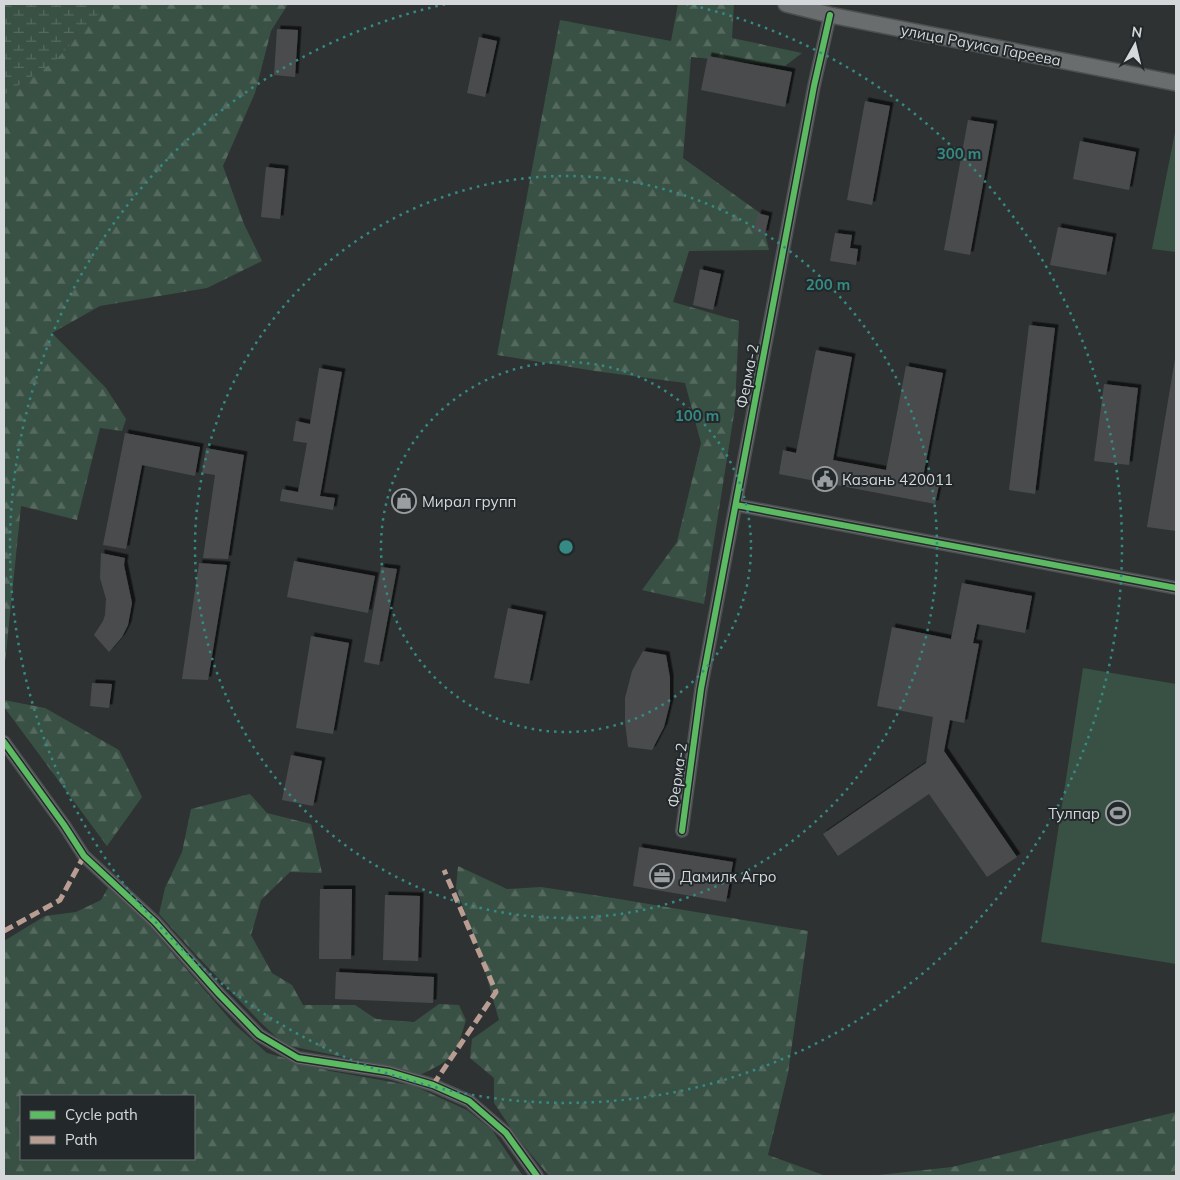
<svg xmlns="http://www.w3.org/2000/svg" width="1180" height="1180" viewBox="0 0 1180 1180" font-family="Mulish,sans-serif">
  <defs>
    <pattern id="forest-firs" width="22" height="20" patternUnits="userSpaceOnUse" patternTransform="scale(1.25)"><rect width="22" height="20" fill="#395144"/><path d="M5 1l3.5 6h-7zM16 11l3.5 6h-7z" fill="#55695e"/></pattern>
    <pattern id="wetland-marsh" width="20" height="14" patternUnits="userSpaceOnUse" patternTransform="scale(1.25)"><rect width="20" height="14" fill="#395144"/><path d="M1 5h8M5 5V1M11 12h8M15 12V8" fill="none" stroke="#55695e"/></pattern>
    <filter id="shadow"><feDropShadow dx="3.5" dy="-3.5" stdDeviation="0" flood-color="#0009"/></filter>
  </defs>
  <rect width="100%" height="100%" fill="#2e3233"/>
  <!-- forest -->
  <path fill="url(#forest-firs)" fill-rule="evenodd" d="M4,4H288L271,31L255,93L223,166L244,224L262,261L207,288L100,306L52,333L106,388L126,419L122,431L100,428L77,520L21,506L4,673Z
    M678,4H734L732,38L802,53L785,66L691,57L683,158L760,213L769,250L689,251L673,302L739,321L735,408L704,604L642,590L677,542L701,443L685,383L595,371L497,355L560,20L671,41Z
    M4,700L45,708L119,750L142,797L107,846L4,707Z
    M250,794L267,813L311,824L322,873L290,872L261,900L251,935L272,973L292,985L303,1005H355L376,1019L414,1022L439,1004L459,1005L466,1020C455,1057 455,1058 420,1075L368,1062L285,1045L259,1021L197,956L159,914L165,888L182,852L191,809Z
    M458,866L507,889L541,887L619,899L808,931L788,1073L768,1155L826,1176H549L516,1136L494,1103V1078L470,1058L472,1039L499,1020L478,947L456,888Z
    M108,888L149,926L234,1024L267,1053L330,1071L414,1086L467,1110L492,1130L523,1176H4V941L45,916L76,912L101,900ZM21,1096H194V1159H21Z
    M1176,1112V1176H869L952,1167Z"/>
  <!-- wetland -->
  <path fill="url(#wetland-marsh)" d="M4,4H98L101,11L54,62L5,94Z"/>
  <!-- pitch -->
  <path fill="#395144" d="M1176,127V252L1152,249Z
    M1083,668L1176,684V964L1041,942Z"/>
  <!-- building -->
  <path fill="#494c4d" filter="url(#shadow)" d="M277,29L298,30L295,77L274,75Z
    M479,37L497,41L485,97L467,93Z
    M708,56L792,72L785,107L701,90Z
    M865,101L890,106L872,205L847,200Z
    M968,120L994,124L970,255L944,250Z
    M1080,141L1136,152L1129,190L1073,179Z
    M266,167L285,169L280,219L261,217Z
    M758,213L769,216L765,234L754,232Z
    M1058,227L1113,237L1106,275L1050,265Z
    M835,233L852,235L850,248L858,249L856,265L830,261Z
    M700,269L721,274L713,310L693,305Z
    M1029,325L1055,328L1035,494L1009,490Z
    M816,350L852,357L833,460L886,470L906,366L943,373L923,477L940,480L935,504L779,474L783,450L796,453Z
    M1175,359H1176V531L1147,527Z
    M319,368L342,372L320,496L335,498L333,510L280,501L282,489L298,492L307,443L293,441L296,421L310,424Z
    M1104,384L1138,388L1129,465L1094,461Z
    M125,433L200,447L195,476L142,465L126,549L103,545Z
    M206,448L244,455L228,559L203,558L215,475L202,473Z
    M101,553L125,558L124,565L132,603L128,625L122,637L109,652L94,635L103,621L105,615L106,599L100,578Z
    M294,561L375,576L368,613L287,597Z
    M199,563L227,565L208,680L182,679Z
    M381,567L397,569L379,665L364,662Z
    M962,583L1032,596L1025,633L977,624L973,643L979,644L964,723L950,720L944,751L1017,857L987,877L929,794L838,856L823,834L926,763L933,717L877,706L892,627L951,639Z
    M508,608L543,615L529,684L494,678Z
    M311,636L349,643L333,734L296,728Z
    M643,651L666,655L670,678V703L664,727L652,750L628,747L625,722V698L632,671Z
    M92,683L112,684L109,708L90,706Z
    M291,755L322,761L313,806L282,800Z
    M639,847L733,862L726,902L633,886Z
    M320,889H352L351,959H319Z
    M385,895L420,896L418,961L383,960Z
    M336,972L434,977L433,1003L335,999Z"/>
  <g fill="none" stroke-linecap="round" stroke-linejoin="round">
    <defs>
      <path id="street" d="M736,505L1176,588
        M4,742L64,825L84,856L155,922L219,994L259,1035L298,1058L389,1072L433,1085L469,1101L506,1133L537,1176
        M682,831L701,689L814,86L830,15"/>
      <path id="secondary" d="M786,4L830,15L1176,83"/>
    </defs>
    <!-- street casing -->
    <use href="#street" stroke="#4d5050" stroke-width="14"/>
    <!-- secondary casing -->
    <use href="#secondary" stroke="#4d5050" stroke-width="18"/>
    <!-- street -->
    <use href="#street" stroke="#6a6d6e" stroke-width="11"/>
    <!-- secondary -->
    <use href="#secondary" stroke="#6a6d6e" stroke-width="15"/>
    <!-- quiet -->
    <path stroke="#b99d93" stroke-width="5" stroke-dasharray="10 5" stroke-linecap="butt" d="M4,931L60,900L84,856
      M433,1085L496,992L444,870"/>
    <defs>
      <path id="cycleway" d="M736,505L1176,588
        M4,742L64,825L84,856L155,922L219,994L259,1035L298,1058L389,1072L433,1085L469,1101L506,1133L537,1176
        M682,831L701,689L814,86L830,15"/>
    </defs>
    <!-- cycleway casing -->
    <use href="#cycleway" stroke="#23292b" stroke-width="9"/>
    <!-- cycleway -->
    <use href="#cycleway" stroke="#5cba63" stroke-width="6"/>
  </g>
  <!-- distance rings -->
  <g fill="none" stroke="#368a84" stroke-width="2.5" stroke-dasharray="2.5 5">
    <circle cx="566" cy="547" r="185"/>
    <circle cx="566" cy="547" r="371"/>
    <path d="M686 4A556 556 0 1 1 446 4"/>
  </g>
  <!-- icons -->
  <defs>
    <symbol id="civic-ring" viewBox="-11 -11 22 22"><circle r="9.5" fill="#23292b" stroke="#9a9ea0" stroke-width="1.5"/><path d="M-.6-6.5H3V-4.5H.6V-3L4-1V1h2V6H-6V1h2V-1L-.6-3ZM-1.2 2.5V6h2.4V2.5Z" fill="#9a9ea0"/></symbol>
    <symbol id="shop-ring" viewBox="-11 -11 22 22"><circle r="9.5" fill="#23292b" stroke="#9a9ea0" stroke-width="1.5"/><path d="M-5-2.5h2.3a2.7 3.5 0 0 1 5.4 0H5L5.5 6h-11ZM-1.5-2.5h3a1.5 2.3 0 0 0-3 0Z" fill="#9a9ea0"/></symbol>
    <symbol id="stadium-ring" viewBox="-11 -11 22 22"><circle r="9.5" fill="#23292b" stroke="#9a9ea0" stroke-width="1.5"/><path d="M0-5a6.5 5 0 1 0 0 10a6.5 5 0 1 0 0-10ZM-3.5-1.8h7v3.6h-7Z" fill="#9a9ea0"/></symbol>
    <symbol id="office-ring" viewBox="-11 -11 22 22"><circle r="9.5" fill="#23292b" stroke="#9a9ea0" stroke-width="1.5"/><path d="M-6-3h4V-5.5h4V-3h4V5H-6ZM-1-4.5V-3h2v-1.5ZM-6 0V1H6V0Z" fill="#9a9ea0"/></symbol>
  </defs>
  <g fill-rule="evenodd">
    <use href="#civic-ring" x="811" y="465" width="28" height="28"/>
    <use href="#shop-ring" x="390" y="487" width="28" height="28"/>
    <use href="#stadium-ring" x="1104" y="799" width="28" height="28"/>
    <use href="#office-ring" x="648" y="862" width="28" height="28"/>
  </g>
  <g text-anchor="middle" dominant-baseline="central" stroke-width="4" stroke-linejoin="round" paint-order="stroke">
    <!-- street labels -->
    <g font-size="15" fill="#d4d8da" stroke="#23292b">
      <text transform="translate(981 45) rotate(11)">улица Рауиса Гареева</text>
      <text transform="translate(747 376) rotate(-79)">Ферма-2</text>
      <text transform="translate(677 775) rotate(-82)">Ферма-2</text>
    </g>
    <!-- poi labels -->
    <g font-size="15" fill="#d4d8da" stroke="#23292b" text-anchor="start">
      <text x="842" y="479">Казань 420011</text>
      <text x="422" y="501">Мирал групп</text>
      <text x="1100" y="813" text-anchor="end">Тулпар</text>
      <text x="680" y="876">Дамилк Агро</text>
    </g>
  </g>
  <circle cx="566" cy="547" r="8" fill="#368a84" stroke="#23292b" stroke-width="2.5"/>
  <g font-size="15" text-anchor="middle" font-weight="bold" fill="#368a84" stroke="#23292b" stroke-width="4" stroke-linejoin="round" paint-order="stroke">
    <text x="959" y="159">300 m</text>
    <text x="828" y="290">200 m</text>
    <text x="697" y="421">100 m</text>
  </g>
  <!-- border -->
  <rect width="1180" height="1180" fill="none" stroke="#d4d8da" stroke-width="10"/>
  <!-- legend -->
  <rect x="20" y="1095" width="175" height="65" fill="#23292b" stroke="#6a6f71"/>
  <rect x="30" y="1111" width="25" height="8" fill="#5cba63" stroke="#6a6f71"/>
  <text x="65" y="1120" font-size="15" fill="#d4d8da">Cycle path</text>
  <rect x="30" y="1136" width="25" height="8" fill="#b99d93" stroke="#6a6f71"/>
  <text x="65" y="1145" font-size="15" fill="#d4d8da">Path</text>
  <!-- north arrow -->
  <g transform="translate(1135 45) rotate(8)" stroke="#23292b" stroke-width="4" paint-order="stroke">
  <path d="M0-4L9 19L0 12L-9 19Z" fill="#d4d8da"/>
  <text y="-8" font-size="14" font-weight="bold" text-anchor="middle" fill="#d4d8da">N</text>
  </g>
</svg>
